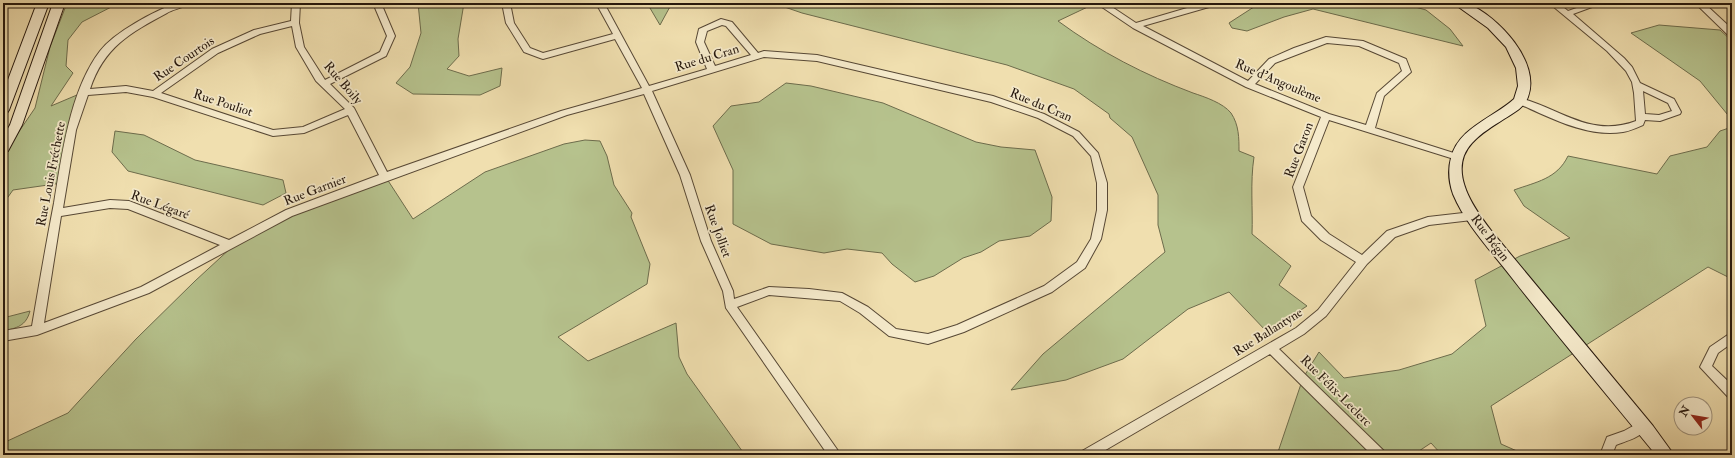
<svg xmlns="http://www.w3.org/2000/svg" width="1735" height="458" viewBox="0 0 1735 458" font-family="'IM FELL Double Pica',serif">
  <rect width="100%" height="100%" fill="#f0dfaf"/>
  <filter id="stains"><feTurbulence type="fractalNoise" baseFrequency=".005" numOctaves="4"/><feColorMatrix values="0 0 0 0 .2 0 0 0 0 .09 0 0 0 0 .02 0 0 0 .5 -.17"/></filter>
  <radialGradient id="worn" r=".72"><stop offset=".6" stop-color="#630" stop-opacity="0"/><stop offset="1" stop-color="#630" stop-opacity=".3"/></radialGradient>
  <!-- green -->
  <path fill="#b6c28d" stroke="#6d6c4c" d="M67,3H119L82,22L68,40L66,66L73,73L51,106L84,92L62,183L13,190L3,204V155L35,108L50,47Z
    M418,3H464L458,39L459,56L447,69L469,76L502,68L500,86L480,95L413,94L396,83L410,67L421,33Z
    M647,3H672L660,25Z
    M773,3H1096L1058,21C1100,52 1145,75 1193,93C1205,97 1223,103 1231,113C1239,125 1239,138 1239,151L1254,157C1250,183 1253,209 1252,234L1291,266L1279,285L1307,306L1267,332L1229,292L1188,309L1123,359L1066,380L1011,390L1043,354L1165,252L1158,225V195L1132,137L1110,118L1109,114L1074,89L1007,65L802,13Z
    M1260,3H1401L1426,10L1450,29L1463,46L1313,9L1284,17L1247,31L1232,28L1229,23Z
    M1659,25L1720,30L1732,41L1730,81L1732,82V120L1700,81L1631,33Z
    M786,83L811,86L883,103L976,142L1001,147L1035,150L1052,197L1051,221L1030,236L999,241L981,252L963,258L934,276L915,282L892,264L882,253L847,249L824,253L771,244L733,224V170L713,126L731,106L759,102Z
    M1732,127V279L1708,267L1491,406L1501,444L1526,455H1442L1431,443L1413,455H1274L1278,452L1303,378L1319,352L1344,378L1399,370L1452,354L1486,326L1475,280L1520,256L1570,238L1524,206L1514,190C1536,182 1557,179 1568,156L1657,174L1670,156L1707,147L1720,131Z
    M115,131L144,135L195,160L283,180L286,193L263,205L128,171L112,152Z
    M585,140L600,141L607,156L614,185L632,213L631,217L650,264L647,284L558,337L588,361L676,323L679,357L687,374L745,455H3V443L68,413L136,339L195,281L233,246L289,217L387,179L413,219L485,172L564,144Z
    M30,311C26,326 17,328 3,331V318Z"/>
  <g fill="none" stroke-linecap="round" stroke-linejoin="round">
    <defs>
      <path id="street" d="M177,3H189C184,8 173,9 167,13C130,33 104,47 90,89L126,86L153,91L212,49L254,30L291,21L292,3H300L299,23L304,47L325,80L380,52L387,36L373,3H381L395,36L386,56L330,84L354,108L387,172L561,111L642,88L615,39L543,59L540,58L524,52L506,23L502,3H510L514,23L530,48L543,53L613,34L596,3H604L649,86L707,69L696,42L699,29L721,19L732,22L758,53L764,51L817,55L993,96L1044,114L1079,132L1098,153L1107,183V210L1101,239L1085,268L1052,292L964,332L928,344L889,336L860,313L840,301L769,295L737,307L841,455H828L726,308L723,291L701,241L680,175L644,94L567,115L292,216L149,293L37,335L3,341V331L32,326C39,285 46,244 54,203C62,155 70,90 100,51C115,32 154,11 177,3ZM722,25L726,26L751,55L715,66L704,42L707,31ZM292,26L296,47L316,81L345,109L303,127L273,130L161,93L218,53L260,34ZM764,57L817,61L991,102L1038,118L1073,136L1091,156L1097,183V210L1091,239L1077,262L1044,286L957,325L928,334L896,329L868,307L842,293L809,289L769,287L734,299L733,291L711,241L690,175L652,91ZM126,92L153,97L273,136L304,133L348,115L379,175L286,210L229,240L129,201L110,200L63,208L76,130L88,95ZM110,208L128,209L220,245L141,287L44,323L61,216Z
        M1096,3H1106L1136,23L1204,3H1217L1216,5L1143,26L1248,81L1269,59L1294,48L1326,37L1363,41L1406,59L1411,72L1384,96L1375,128L1460,155L1462,157L1460,159H1454L1329,120L1303,187L1311,216L1329,234L1362,255L1387,231L1428,217L1472,212L1477,216L1472,220L1429,225L1395,237L1367,264L1326,316L1304,334L1279,349L1384,451L1386,455H1372L1270,354L1097,455H1080L1082,451L1296,328L1318,310L1356,262L1321,240L1302,221L1293,187L1321,117L1246,87L1133,28ZM1327,43L1359,46L1399,63L1402,71L1377,93L1366,125L1329,114L1255,84L1275,63Z
        M1549,3H1558L1568,11L1591,3H1603L1573,14L1624,58L1632,67L1640,83L1674,99L1681,112L1680,114L1660,121L1645,120L1643,125C1636,128 1630,131 1623,132C1587,138 1549,117 1517,103L1516,101L1517,99L1520,98C1561,109 1591,138 1636,121L1634,93L1632,82L1626,71L1607,51ZM1643,91L1668,103L1672,111L1659,115L1645,114Z
        M1695,3H1704L1732,29V37L1729,36Z
        M1732,332V343L1718,353L1712,366L1732,385V398L1728,397L1700,367L1710,347Z
        M1642,421L1646,422L1648,426C1643,437 1626,441 1616,445L1612,455H1600L1607,437L1624,431Z"/>
      <path id="secondary" d="M37,3H49L9,110L7,113L3,114V93Z
        M53,3H65L22,125L8,151L3,153V137L10,125Z
        M1453,3C1458,3 1464,2 1468,4C1498,16 1541,62 1528,97C1524,108 1513,113 1504,119C1493,126 1481,133 1472,143C1446,171 1475,210 1493,233L1653,426L1674,455H1656C1608,396 1559,338 1512,278C1492,252 1466,225 1453,194C1449,183 1448,169 1451,158C1458,128 1493,118 1514,99L1518,86L1516,68L1506,47L1488,28Z"/>
    </defs>
    <!-- street casing -->
    <use href="#street" stroke="#574835" stroke-width="2"/>
    <!-- secondary casing -->
    <use href="#secondary" stroke="#24160c" stroke-width="2"/>
    <!-- street -->
    <use href="#street" fill="#f5eacb" fill-rule="evenodd"/>
    <!-- secondary -->
    <use href="#secondary" fill="#f5eacb" fill-rule="evenodd"/>
  </g>
  <g text-anchor="middle" dominant-baseline="central" stroke-width="3.5" stroke-linejoin="round" paint-order="stroke">
    <!-- street labels -->
    <g font-size="13" fill="#24160c" stroke="#f5eacb">
      <text transform="translate(707 58) rotate(-17)">Rue du Cran</text>
      <text transform="translate(184 59) rotate(-34)">Rue Courtois</text>
      <text transform="translate(1278 81) rotate(23)">Rue d'Angoulème</text>
      <text transform="translate(343 83) rotate(49)">Rue Boily</text>
      <text transform="translate(223 103) rotate(18)">Rue Pouliot</text>
      <text transform="translate(1041 105) rotate(23)">Rue du Cran</text>
      <text transform="translate(1299 150) rotate(-69)">Rue Garon</text>
      <text transform="translate(51 174) rotate(-79)">Rue Louis Fréchette</text>
      <text transform="translate(315 190) rotate(-21)">Rue Garnier</text>
      <text transform="translate(160 205) rotate(20)">Rue Légaré</text>
      <text transform="translate(718 231) rotate(70)">Rue Jolliet</text>
      <text transform="translate(1490 238) rotate(53)">Rue Bégin</text>
      <text transform="translate(1268 332) rotate(-32)">Rue Ballantyne</text>
      <text transform="translate(1336 391) rotate(45)">Rue Félix-Leclerc</text>
    </g>
  </g>
  <!-- margin -->
  <rect width="1735" height="458" fill="none" stroke="#f0dfaf" stroke-width="16"/>
  <rect x="4" y="4" width="1727" height="450" fill="none" stroke="#24160c" stroke-width="2"/>
  <rect x="8" y="8" width="1719" height="442" fill="none" stroke="#24160c"/>
  <!-- north arrow -->
  <g transform="translate(1693 416) rotate(301)"><circle r="19" fill="#f5eacb" stroke="#a1957f"/>
  <path d="M0-3L7 15L0 10L-7 15Z" fill="#8f2418"/>
  <text y="-6" font-size="11" font-weight="bold" text-anchor="middle" fill="#24160c">N</text>
  </g>
  <rect width="100%" height="100%" filter="url(#stains)"/>
  <rect width="100%" height="100%" fill="url(#worn)"/>
</svg>
